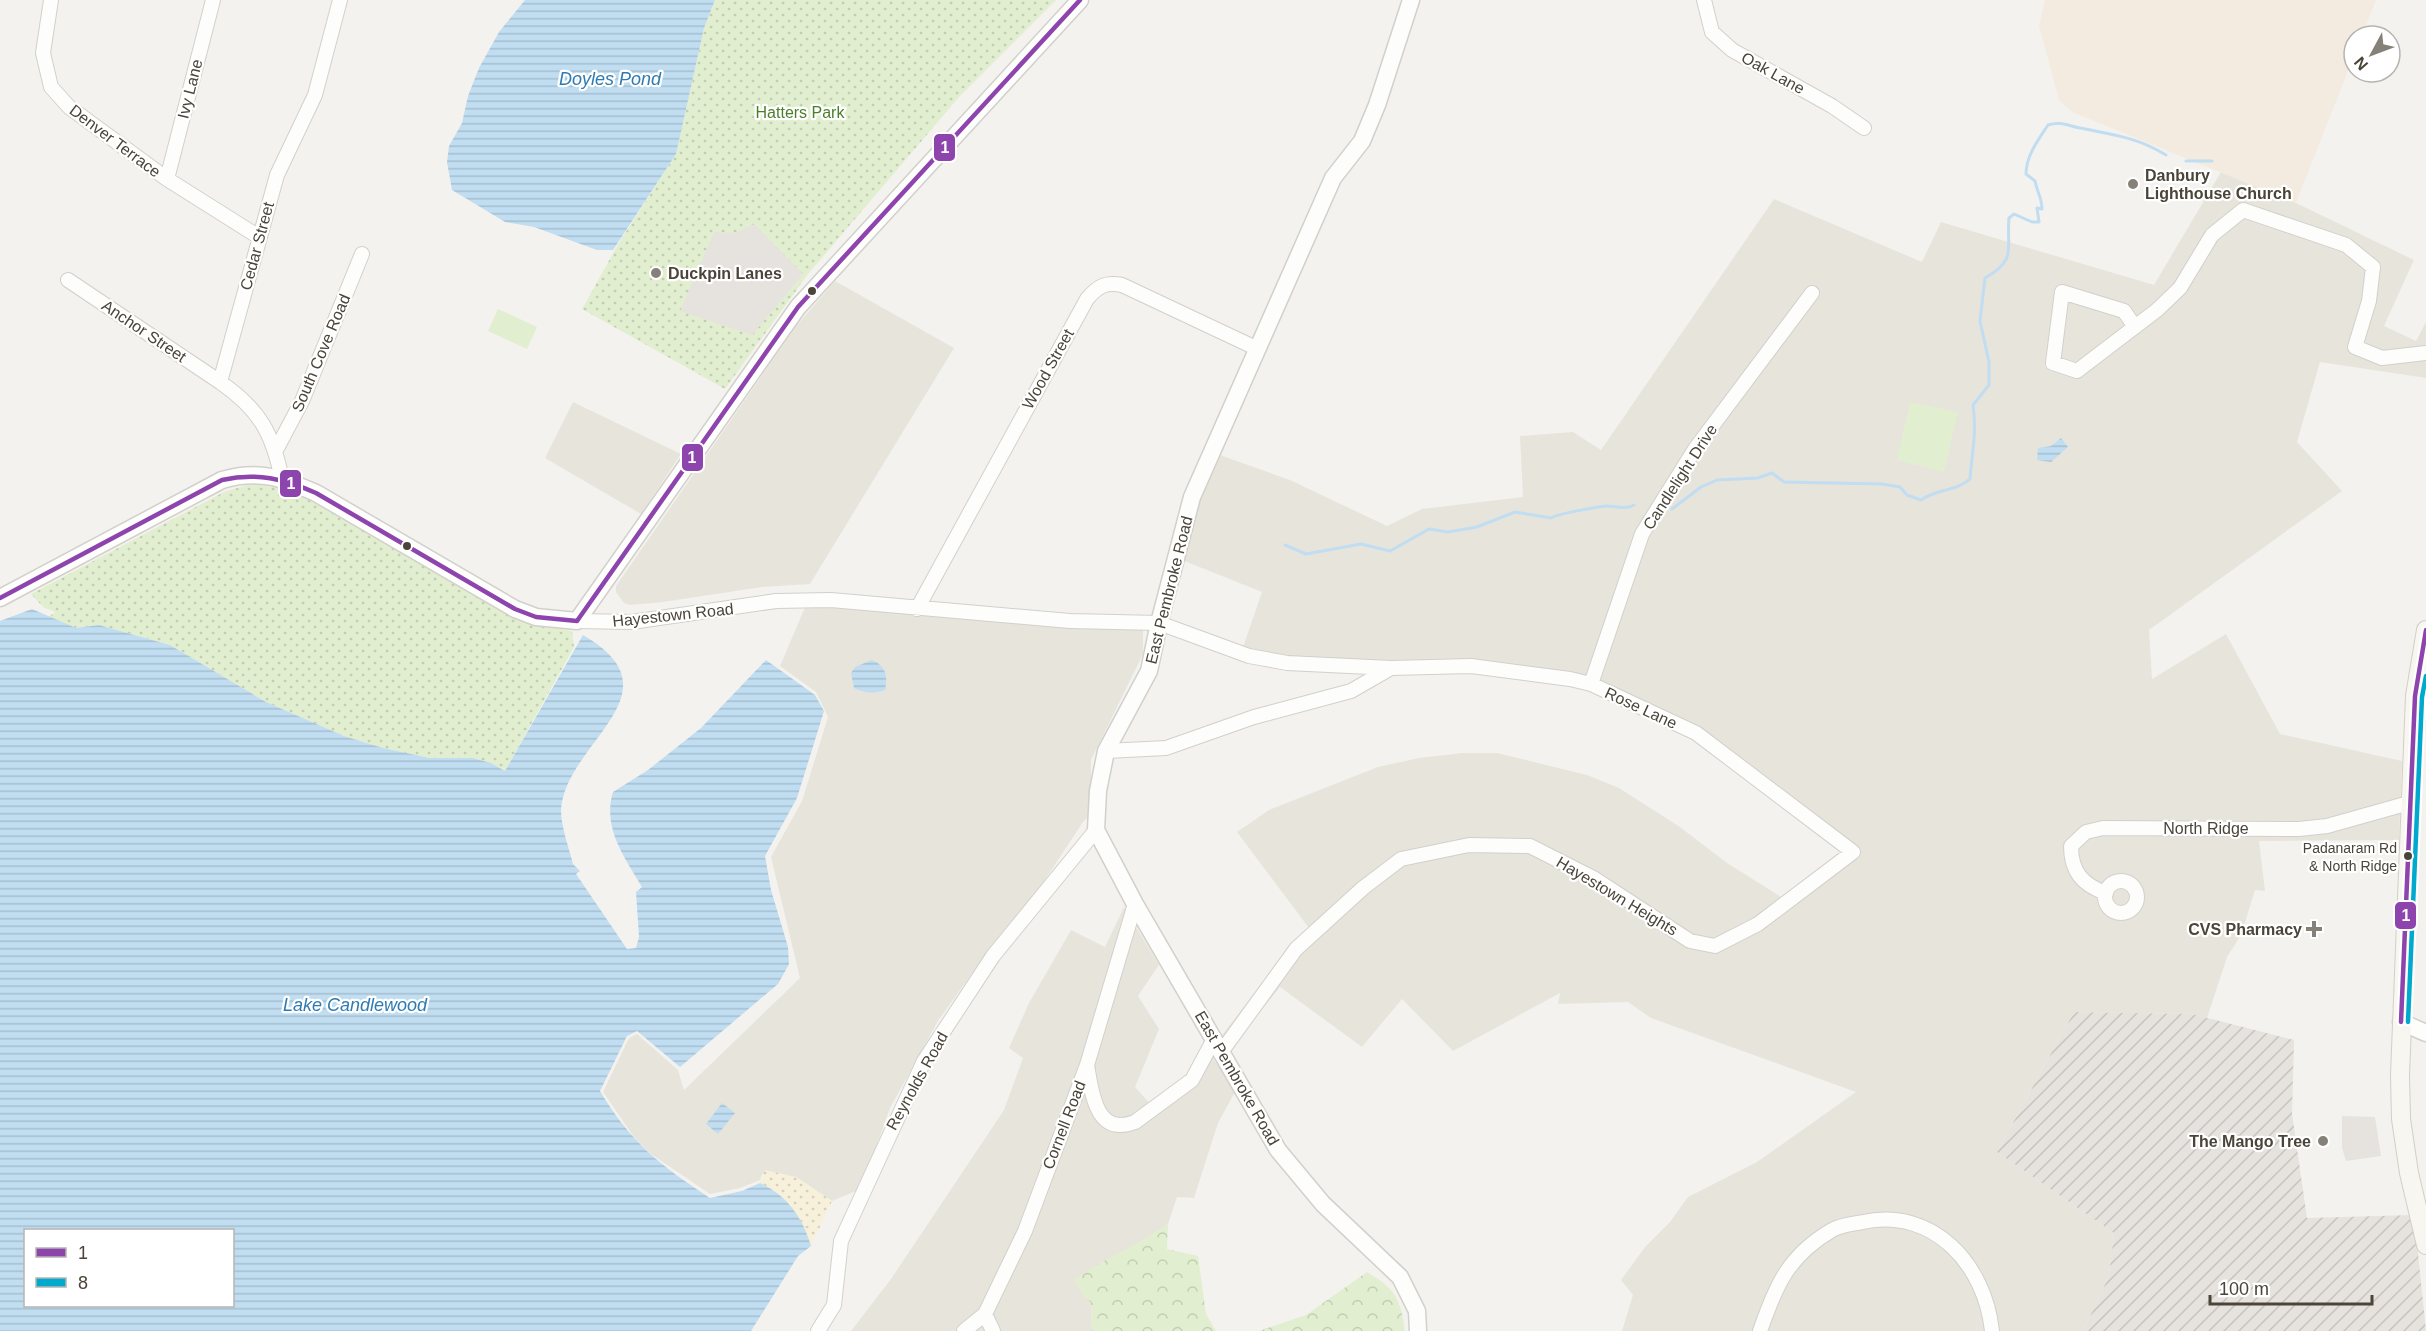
<svg xmlns="http://www.w3.org/2000/svg" width="2426" height="1331" viewBox="0 0 2426 1331" font-family="Arial,sans-serif">
  <defs>
    <pattern id="industrial-furrows" width="10" height="10" patternUnits="userSpaceOnUse" patternTransform="scale(1.5)"><rect width="10" height="10" fill="#e6e2de"/><path d="M-1 1l2-2M0 10L10 0M9 11l2-2" fill="none" stroke="#c7c3bf"/></pattern>
    <pattern id="forest-crowns" width="20" height="18" patternUnits="userSpaceOnUse" patternTransform="scale(1.5)"><rect width="20" height="18" fill="#e1eecf"/><path d="M2 6a3 3 0 1 1 6 0M12 15a3 3 0 1 1 6 0" fill="none" stroke="#c3cdb2"/></pattern>
    <pattern id="sand-dots" width="8" height="8" patternUnits="userSpaceOnUse" patternTransform="scale(1.5)"><rect width="8" height="8" fill="#f7f0da"/><path d="M2 2h.1M6 6h.1" fill="none" stroke="#d5cfbc" stroke-width="1.8" stroke-linecap="round"/></pattern>
    <pattern id="park-dots" width="8" height="8" patternUnits="userSpaceOnUse" patternTransform="scale(1.5)"><rect width="8" height="8" fill="#e1eecf"/><path d="M2 2h.1M6 6h.1" fill="none" stroke="#c3cdb2" stroke-width="1.8" stroke-linecap="round"/></pattern>
    <pattern id="water-rules" width="6" height="5" patternUnits="userSpaceOnUse" patternTransform="scale(1.5)"><rect width="6" height="5" fill="#c0ddf1"/><path d="M0 2.5h6" fill="none" stroke="#a6bfcf"/></pattern>
  </defs>
  <rect width="100%" height="100%" fill="#f4f2ee"/>
  <!-- residential -->
  <path fill="#e7e4dc" d="M2221,172L2296,203L2414,260L2384,326L2416,341L2426,322V378L2320,362L2297,442L2342,491L2149,630L2152,679L2226,634L2280,734L2402,761L2399,840L2259,841L2265,891L2255,890L2241,935L2227,957L2207,1018L2192,1014L2074,1012L1997,1152L2114,1233L2109,1276L2083,1331H1622L1633,1295L1621,1280L1645,1247L1670,1222L1688,1197L1757,1162L1856,1092L1651,1018L1628,1002L1558,1004L1560,993L1453,1051L1402,999L1362,1047L1280,987L1230,1049L1220,1038L1290,946L1309,928L1237,832L1269,810L1378,767L1419,758L1463,753H1497L1587,775L1619,788L1680,827L1727,863L1791,903L1858,852L1699,730L1589,678L1389,663L1288,659L1242,650L1262,592L1182,560L1198,501L1217,454L1290,480L1387,526L1422,509L1523,497L1520,436L1573,432L1601,450L1774,199L1922,262L1941,222L2154,285Z
    M835,281L954,348L810,584L762,587L663,602L630,605L624,603L616,592V586L797,325Z
    M573,402L681,454L641,514L545,458Z
    M831,604L1131,627L1143,630V654L1091,760V820L1087,818L1083,822L1033,898L982,959L938,1021L890,1108L874,1153L856,1191L832,1201L796,1177L762,1174L760,1180L740,1188L710,1194L651,1154L634,1137L603,1092L629,1038L637,1034L678,1070L684,1090L800,978L771,857L802,801L828,717L816,692L780,666L806,605Z
    M1124,907L1159,965L1138,996L1159,1029L1135,1087L1151,1105L1190,1077L1205,1048L1236,1090L1218,1123L1194,1198L1177,1197L1168,1224L1141,1243L1091,1302L1092,1331H851L891,1279L1004,1110L1023,1058L1009,1048L1029,1003L1071,930L1105,947Z"/>
  <!-- commercial -->
  <path fill="#f3ebdf" d="M2045,0H2376L2362,36H2354V56L2296,203L2072,112L2059,100L2039,26Z"/>
  <!-- industrial -->
  <path fill="url(#industrial-furrows)" d="M2074,1012L2192,1014L2294,1040L2292,1114L2307,1218L2414,1215L2426,1331H2083L2109,1276L2114,1233L1997,1152Z"/>
  <!-- grass -->
  <path fill="#e1eecf" d="M498,309L537,327L527,349L488,331Z
    M1910,402L1958,412L1944,472L1897,460Z"/>
  <!-- forest -->
  <path fill="url(#forest-crowns)" d="M1168,1224L1167,1249L1198,1256L1206,1314L1216,1331H1092L1091,1302L1084,1297L1074,1280C1104,1258 1138,1245 1168,1224Z
    M1367,1272C1394,1288 1401,1298 1405,1331H1259L1306,1315Z"/>
  <!-- sand -->
  <path fill="url(#sand-dots)" d="M765,1170L796,1177L832,1201L811,1246C803,1220 785,1194 760,1183Z"/>
  <!-- park -->
  <path fill="url(#park-dots)" d="M715,0H1056L960,96L808,274L725,389L582,309L620,241L676,154L704,28Z
    M251,484L289,489L538,624L572,631L574,647L505,771L491,763L473,758H430L383,748L344,736L266,702L170,645L99,625L76,628L49,617L55,612L43,607L31,594L224,492Z"/>
  <!-- parking -->
  <path fill="#e6e3df" d="M754,224L803,274L752,335L680,311L714,232L735,233Z
    M2342,1116L2375,1117L2381,1156L2346,1161L2342,1148Z"/>
  <!-- water -->
  <path fill="url(#water-rules)" fill-rule="evenodd" d="M525,0H715L704,28L676,154L613,250H597L534,227L505,222L452,190L447,162L449,146L462,123L468,96L479,68L499,32Z
    M2061,438L2068,447L2051,462L2037,460L2038,448L2051,446Z
    M32,609L76,628L99,625L170,645L266,702L344,736L383,748L430,758H473L491,763L505,771L583,635C683,693 565,742 561,810C561,827 569,848 573,864L580,871L576,874L627,949L636,948L639,937L636,892L642,887C625,858 602,828 613,792L648,770L701,728L766,660L815,695L824,711L797,798L765,856L771,890L788,947L789,964L778,984L680,1067L637,1031L627,1036L600,1091C630,1142 661,1166 710,1198L742,1191L760,1183C787,1195 803,1218 811,1246L798,1256L751,1331H0V621ZM26,1230H232V1306H26Z
    M872,660C886,666 888,676 885,690C875,694 864,693 854,688L851,673L855,667Z
    M722,1103L735,1113L718,1134L706,1124Z"/>
  <g fill="none" stroke-linecap="round" stroke-linejoin="round">
    <!-- stream -->
    <path stroke="#c0ddf1" stroke-width="3" d="M2186,161H2212
      M1672,509L1701,487L1717,480L1758,478L1772,473L1784,482L1882,484L1900,487L1907,495L1921,500C1936,489 1957,491 1970,479C1972,452 1977,433 1973,405L1989,385V362L1980,321L1985,278C2018,259 2006,249 2009,218L2014,214L2032,222H2039L2037,208L2042,209C2042,198 2037,192 2035,181L2026,174C2026,156 2038,140 2048,125C2061,121 2068,126 2080,128C2114,135 2136,137 2166,155
      M1285,545L1306,554L1361,544L1390,551L1429,529L1448,532L1477,527L1515,512L1551,518C1556,514 1597,507 1606,506C1615,506 1627,510 1634,505"/>
    <defs>
      <path id="minor" d="M51,0L43,53L51,87L69,107L167,179L259,237
        M1704,0L1712,32L1732,50L1832,106L1864,128
        M167,179L213,0
        M68,280L220,382
        M2135,327L2124,311L2062,292L2053,363L2077,371L2157,310L2180,288L2212,235L2243,210L2346,245L2373,267L2369,301L2355,347L2382,358L2426,353
        M276,450L302,401L362,254
        M282,480C273,433 259,409 220,382L277,175L315,95L340,0
        M917,609L1087,299C1098,286 1105,282 1122,285L1258,349
        M577,621L632,622L776,601L831,600L1070,621L1159,623L1249,656L1287,663L1391,668L1471,666L1570,679L1591,684L1696,733L1853,852L1758,924L1715,946L1690,941L1595,879L1530,846L1469,845L1401,859L1363,888L1296,949L1222,1051
        M1591,684L1642,534L1695,449L1812,293
        M1106,751L1166,748L1254,717L1351,691L1391,668
        M2105 897a16 16 0 1 1 32 0a16 16 0 1 1-32 0Z
        M2106,893C2082,885 2071,871 2071,846L2086,832L2103,828L2299,829L2327,826L2409,803
        M1087,1065C1092,1092 1095,1137 1135,1122L1192,1080L1214,1039
        M985,1314L993,1331
        M818,1331L834,1305L841,1241L924,1061L993,956L1096,830
        M964,1331L985,1314L1025,1231L1087,1065L1135,904
        M1760,1331C1776,1285 1788,1256 1832,1230C1841,1225 1854,1224 1863,1222C1934,1207 1985,1265 1992,1331"/>
      <path id="tertiary" d="M1411,0L1377,105L1362,141L1333,178L1192,497L1159,623L1149,671L1106,751L1098,791L1096,830L1135,904L1278,1150L1323,1204L1400,1277L1417,1311L1418,1331
        M0,598L222,480C259,469 282,478 316,493L515,609L536,617L577,621L798,307L1080,0
        M2401,1022L2426,1033"/>
      <path id="secondary" d="M2426,630L2415,696L2400,1075L2401,1119L2409,1173L2426,1245"/>
    </defs>
    <!-- minor casing -->
    <use href="#minor" stroke="#d2d0cb" stroke-width="16"/>
    <!-- tertiary casing -->
    <use href="#tertiary" stroke="#d2d0cb" stroke-width="19"/>
    <!-- secondary casing -->
    <use href="#secondary" stroke="#d3cfc5" stroke-width="20"/>
    <!-- minor -->
    <use href="#minor" stroke="#fdfdfc" stroke-width="14"/>
    <!-- tertiary -->
    <use href="#tertiary" stroke="#fdfdfc" stroke-width="16"/>
    <!-- secondary -->
    <use href="#secondary" stroke="#f7f6f1" stroke-width="18"/>
    <defs>
      <path id="bus-1" d="M0,598L222,480C257,472 284,479 316,493L515,609L536,617L577,621
        M577,621L798,307L1080,0
        M2401,1022L2415,696L2426,630"/>
      <path id="bus-2" d="M2408,1022L2422,697L2426,676"/>
    </defs>
    <!-- bus-1 casing -->
    <use href="#bus-1" stroke="#fff" stroke-width="9"/>
    <!-- bus-2 casing -->
    <use href="#bus-2" stroke="#fff" stroke-width="9"/>
    <!-- bus-1 -->
    <use href="#bus-1" stroke="#8e44ad" stroke-width="4.5"/>
    <!-- bus-2 -->
    <use href="#bus-2" stroke="#00a9ce" stroke-width="4.5"/>
  </g>
  <!-- markers -->
  <g fill="#868178" stroke="#fff" stroke-width="2">
    <circle cx="2133" cy="184" r="6"/>
    <circle cx="656" cy="273" r="6"/>
    <path d="M2311 920h6v6h6v6h-6v6h-6v-6h-6v-6h6z"/>
    <circle cx="2323" cy="1141" r="6"/>
  </g>
  <g fill="#4b4439" stroke="#fff" stroke-width="2">
    <circle cx="812" cy="291" r="5"/>
    <circle cx="407" cy="546" r="5"/>
    <circle cx="2408" cy="856" r="5"/>
  </g>
  <g text-anchor="middle" dominant-baseline="central" stroke-width="4.5" stroke-linejoin="round" paint-order="stroke">
    <!-- bus labels -->
    <g font-size="14" fill="#4b4439" stroke="#fff" text-anchor="end">
      <text x="2397" y="848">Padanaram Rd<tspan x="2397" dy="18">&amp; North Ridge</tspan></text>
    </g>
    <!-- street labels -->
    <g font-size="16" fill="#4b4439" stroke="#fff">
      <text transform="translate(1773 73) rotate(29)">Oak Lane</text>
      <text transform="translate(190 89) rotate(-76)">Ivy Lane</text>
      <text transform="translate(115 141) rotate(37)">Denver Terrace</text>
      <text transform="translate(257 246) rotate(-75)">Cedar Street</text>
      <text transform="translate(144 331) rotate(34)">Anchor Street</text>
      <text transform="translate(321 353) rotate(-67)">South Cove Road</text>
      <text transform="translate(1048 369) rotate(-61)">Wood Street</text>
      <text transform="translate(1680 477) rotate(-57)">Candlelight Drive</text>
      <text transform="translate(1169 590) rotate(-76)">East Pembroke Road</text>
      <text transform="translate(673 615) rotate(-6)">Hayestown Road</text>
      <text transform="translate(1641 708) rotate(25)">Rose Lane</text>
      <text x="2206" y="828">North Ridge</text>
      <text transform="translate(1617 896) rotate(31)">Hayestown Heights</text>
      <text transform="translate(1237 1078) rotate(60)">East Pembroke Road</text>
      <text transform="translate(917 1081) rotate(-61)">Reynolds Road</text>
      <text transform="translate(1064 1125) rotate(-69)">Cornell Road</text>
    </g>
    <!-- park labels -->
    <g font-size="16" fill="#4a7f2a" stroke="#fff">
      <text x="800" y="112">Hatters Park</text>
    </g>
    <!-- poi labels -->
    <g font-size="16" font-weight="bold" fill="#4b4439" stroke="#fff" text-anchor="start">
      <text x="2145" y="175">Danbury<tspan x="2145" dy="18">Lighthouse Church</tspan></text>
      <text x="668" y="273">Duckpin Lanes</text>
      <text x="2302" y="929" text-anchor="end">CVS Pharmacy</text>
      <text x="2311" y="1141" text-anchor="end">The Mango Tree</text>
    </g>
    <!-- water labels -->
    <g font-size="18" font-style="italic" fill="#2e7ab2" stroke="#fff">
      <text x="610" y="79">Doyles Pond</text>
      <text x="355" y="1005">Lake Candlewood</text>
    </g>
  </g>
  <g stroke="#fff" stroke-width="2">
    <rect x="933" y="133" width="23" height="29" rx="6" fill="#8e44ad"/>
    <rect x="681" y="443" width="23" height="29" rx="6" fill="#8e44ad"/>
    <rect x="279" y="469" width="23" height="29" rx="6" fill="#8e44ad"/>
    <rect x="2394" y="901" width="23" height="29" rx="6" fill="#8e44ad"/>
  </g>
  <g font-size="16" text-anchor="middle" font-weight="bold" fill="#fff">
    <text x="945" y="153">1</text>
    <text x="692" y="463">1</text>
    <text x="291" y="489">1</text>
    <text x="2406" y="921">1</text>
  </g>
  <!-- legend -->
  <rect x="24" y="1229" width="210" height="78" fill="#ffffff" stroke="#b7b4b0" stroke-width="1.5"/>
  <rect x="36" y="1248" width="30" height="9" fill="#8e44ad" stroke="#b7b4b0" stroke-width="1.5"/>
  <text x="78" y="1259" font-size="18" fill="#4b4439">1</text>
  <rect x="36" y="1278" width="30" height="9" fill="#00a9ce" stroke="#b7b4b0" stroke-width="1.5"/>
  <text x="78" y="1289" font-size="18" fill="#4b4439">8</text>
  <!-- north arrow -->
  <g transform="translate(2372 54) rotate(229)"><circle r="28" fill="#ffffff" stroke="#b7b4b0" stroke-width="1.5"/>
  <path d="M0-4.5L10 22L0 15L-10 22Z" fill="#868178"/>
  <text y="-9" font-size="16" font-weight="bold" text-anchor="middle" fill="#4b4439">N</text>
  </g>
  <!-- scale -->
  <path d="M2210 1295v9h162v-9" fill="none" stroke="#4b4439" stroke-width="3"/>
  <text x="2219" y="1295" font-size="18" fill="#4b4439" stroke="#ffffff" stroke-width="4.5" paint-order="stroke">100 m</text>
</svg>
